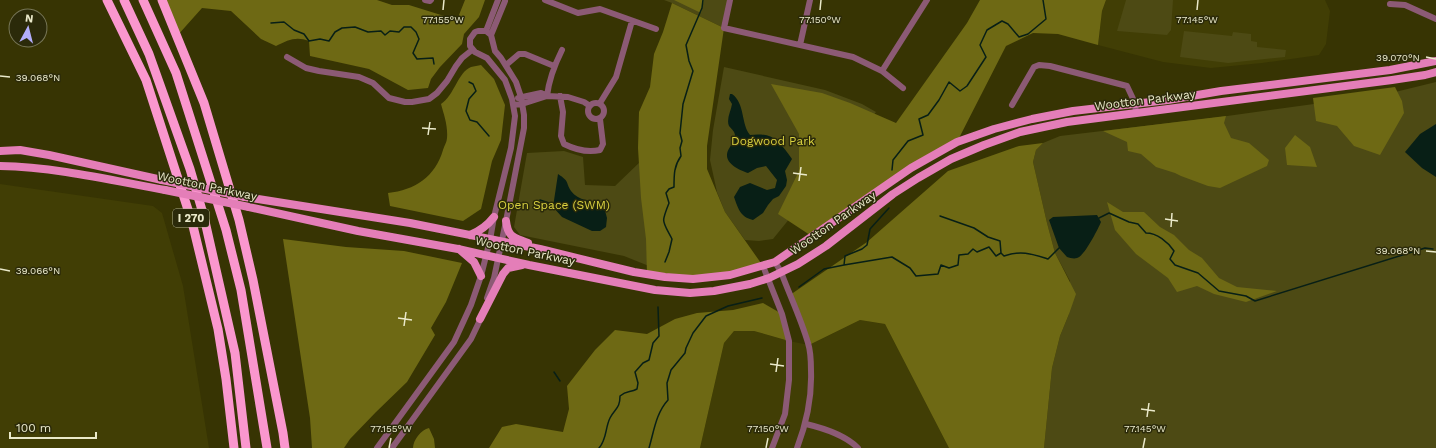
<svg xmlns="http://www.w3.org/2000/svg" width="1436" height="448" viewBox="0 0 1436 448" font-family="'Work Sans',sans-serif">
  <rect width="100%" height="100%" fill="#373403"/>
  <!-- built -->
  <path fill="#413e05" d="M1106,0H1325L1330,11L1326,44L1319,55L1262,63L1211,68L1163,62L1098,45L1102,11Z
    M0,184L153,206L162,213L183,286L209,448H0Z
    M860,320L885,324L949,448H700L724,343L734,331H754L789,341L809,345Z"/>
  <!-- green -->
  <path fill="#4d4a14" d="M664,0H730L724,28L672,3Z
    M1126,0H1173L1171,30L1167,35L1117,31Z
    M1184,31L1232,36L1233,32L1251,34V41L1257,42V47L1286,50L1285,57L1228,63L1180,57Z
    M724,67L825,90L862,104L876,112L773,239L759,241L745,240L725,212L717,192L710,160L713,130Z
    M1436,82V448H1044L1052,368L1060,336L1069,314L1070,281L1055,253L1047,223L1033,162L1036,150L1043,143L1060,136L1220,117L1387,94Z
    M564,151L583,157L585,185L615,186L641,161L649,266L624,256L520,235L514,227L527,153Z"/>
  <!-- forest -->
  <path fill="#6e6914" d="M162,0H377L392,5H409L457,20L465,0H485L479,17L464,34L462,44L440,67L431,79L428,88L408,90L369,69L310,56L309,41C296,36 288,40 276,46L261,39L231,11L202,8L177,36Z
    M674,0H704L701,13Z
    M980,0H1106L1102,11L1098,45L1058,34L1033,33L1006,46L957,142L813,237L778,214L799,171V134L771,84L822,93L850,103L896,123L967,23Z
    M672,3L724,28L707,146V169L725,212L763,266L693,279L647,274L646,239L641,198L638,148L639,112L650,87L654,54L663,32Z
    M481,65L494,79L505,105L501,140L492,161L481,209L463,221L390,206L388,193C415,190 435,177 443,150C444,146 447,142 447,138C448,126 444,115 441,104C454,96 458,72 471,67C474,66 478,66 481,65Z
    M1395,87L1402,101L1404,113L1380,155L1354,146L1337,126L1316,121L1313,98Z
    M1226,116L1224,123L1231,138L1249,143L1269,160L1267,166L1220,188L1208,186L1181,176L1175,173L1156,167L1141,154L1128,151L1127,142L1103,131Z
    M1295,135L1310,147L1317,167L1287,165L1285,148Z
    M1043,143L1036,150L1033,162L1047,223L1055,253L1076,294L1069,314L1060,336L1052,368L1044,448H949L885,324L860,320L809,345L790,295L867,242L948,171L1019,146Z
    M1107,202L1123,212H1144L1160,227L1174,235L1189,250L1202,258L1219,278L1237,287L1277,291L1246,302L1214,294L1197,286L1177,292L1168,278L1136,254L1115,230Z
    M283,239L346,247L404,251L462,263L446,302L431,328L435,335L407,382L376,412L350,439L344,448H312L310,418Z
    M763,303L782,314L789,341L754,331H734L724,343L700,448H489L502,427L516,424L563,432L569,409L567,386L595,350L615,330L647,334L675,319L697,313L733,310Z
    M429,428L434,439L435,448H413C413,440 421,430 429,428Z"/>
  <!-- water -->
  <path fill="#081f16" d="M730,94H732C745,103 741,124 750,135C773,132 779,141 792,159L785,171L787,180L786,186L779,196L773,199L768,205L763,213L753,220C740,217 738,208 734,197L740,187L750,183L767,190L775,188L777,180L766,166L757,168L748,173C737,169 720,161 730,147C732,143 735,141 735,136C735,131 732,130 729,126C726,119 731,111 732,104L729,99Z
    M1436,124V177L1422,168L1405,152L1420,134Z
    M558,174C570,182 565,181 571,191C578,201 592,201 603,203L607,218L606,227L600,231H592L562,217L553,207Z
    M1097,215L1101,222C1098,229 1084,257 1077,258C1074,259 1070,258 1067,257L1059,248L1049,220L1053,217Z"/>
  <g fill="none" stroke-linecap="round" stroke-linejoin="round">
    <!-- stream -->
    <path stroke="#081f16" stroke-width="1.5" d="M271,23L284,22L294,30L304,34L309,41L320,39L329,41L335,32L342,28L355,27L368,32L381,31L385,35L390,31L399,32L404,27H411L416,32L419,39L413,53L417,59L433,58L434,64
      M469,82L473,84L476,91L469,99L466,111L470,120L477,122L489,136
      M892,170L893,160L908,141L923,135L919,119L928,115L939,100L949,82L960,91L967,86L986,57L980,45L987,30L1002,21L1008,24L1019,37L1028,34L1046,19L1043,0
      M540,200L552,204L554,203
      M940,216L974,228L988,237L1000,241L1001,253
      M1099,218L1109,213L1129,222L1138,224L1146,233C1157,233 1168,242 1174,251L1170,259L1175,265L1198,273L1219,291L1246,296L1255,301L1425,248L1433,249
      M1001,253L1004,256C1021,250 1032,254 1048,259L1059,248
      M665,262L669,252L672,239C662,220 661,223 669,203L666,193L669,189L674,187C674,174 674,166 681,156L680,148L682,141L680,133L683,104L693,71L689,61L686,45L702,8L703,0
      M844,265L892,257L910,268L916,276L938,274L941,265L949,268L958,265L959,255L968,254L973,249L977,252L989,247L996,256L1001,253
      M799,287L824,269L844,265L845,256L862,249L867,245L870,229L889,208
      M554,372L560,381
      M599,448C607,439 605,428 610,418C615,408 620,409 620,396C627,390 630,393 637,389L638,383L635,372L643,363L649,360L653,343L659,336L658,307
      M649,448C654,431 656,413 668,400L667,383L671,370L685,353L686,348L693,333L706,316L728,306L762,298"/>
    <!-- minor -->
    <path stroke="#8c5a75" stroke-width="6" d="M425,0L430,1L431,0
      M545,0L578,13L600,9L656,29
      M730,0L724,28L853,57L882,71L903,88
      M1390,4L1405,5L1436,19
      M486,31L498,0
      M491,35L505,1
      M800,45L810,0
      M287,57L306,68L319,71L359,77L373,83L389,98L405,102H412L429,99L437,93L447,81L456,66L462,58L472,50
      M506,65L519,54H525L554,66
      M882,71L927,0
      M547,96C549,79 555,64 562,50
      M560,96L563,112L561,136L564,144C576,150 587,153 600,150L603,144L600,119
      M518,98L541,93L547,96L568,97L584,102L590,106
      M588 111a8 8 0 1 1 16 0a8 8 0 1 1-16 0Z
      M600,103L616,77L632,21
      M513,105L522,104L547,96
      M1012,105L1034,67L1039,65L1050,66L1127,86L1135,103L1136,113
      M775,262L781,272C790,296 801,319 808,343C811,352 811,362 811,371C812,398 807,422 797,448
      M763,266L782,314L789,341V380L785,414L772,448
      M806,424C823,428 845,435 858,448
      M377,448L454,342L471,305L481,276L490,240L494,217L511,148L515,116L512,99L505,80L487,58L475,52L470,46V39L475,32L478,31H486L491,35L495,51L501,58L516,82L521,97L524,115V128L506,221L494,278L487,298
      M392,448L471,339L482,316"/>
    <!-- major -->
    <path stroke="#e47eb8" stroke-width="8" d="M0,151L20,150L49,155L162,180
      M0,166C56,167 110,180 165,190
      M245,197L410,223L540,249L634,272L665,277L693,279L730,275L775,262L911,168L957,142L994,129L1032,119L1073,111L1168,100L1221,91L1390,70L1436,61
      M249,207L358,231L458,249L529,265L655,290L690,293L714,291L750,284L769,278L798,264L826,246L893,194L918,178L951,159L984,145L1020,132L1067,122L1392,80L1425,75L1436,72
      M506,221C508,238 514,237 528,243
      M470,235C480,231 487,226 494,217
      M459,249L474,262L481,276
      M480,319L503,274L508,268L522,265"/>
    <!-- highway -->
    <path stroke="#fa97ce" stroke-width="9" d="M107,0L146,80L192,222L218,329L226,379L234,448
      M124,0L149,54L190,169L204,217L235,353L246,448
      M143,0L176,73L226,230L241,290L267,448
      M162,0L204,103L239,220L253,280L283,433L285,448"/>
    <!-- major-bridge -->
    <path stroke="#e47eb8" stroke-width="8" d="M162,180L245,197
      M165,190L249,207"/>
  </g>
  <!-- ticks -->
  <path fill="none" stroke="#eae9ca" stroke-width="1.5" d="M443,10L444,0M820,10L821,0M1197,10L1198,0M1426,57L1436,59M0,76L10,77M422,128L436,129M428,135L430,122M793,173L807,175M799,181L801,167M1165,219L1178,221M1171,227L1172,213M1426,251L1436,252M0,269L10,271M398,318L412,320M404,326L406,312M770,364L784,366M776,372L778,358M1141,409L1155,411M1147,417L1149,403M389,448L391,438M766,448L768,438M1143,448L1145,438"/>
  <g text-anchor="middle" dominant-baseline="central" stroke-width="3" stroke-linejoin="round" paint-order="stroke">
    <!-- shield labels -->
    <rect fill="#2b2a0a" stroke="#b1b090" stroke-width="1" x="173" y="209" width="36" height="18" rx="3"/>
    <g font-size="11" font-weight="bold" fill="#eae9ca">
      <text x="191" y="218">I 270</text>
    </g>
    <!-- street labels -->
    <g font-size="12" fill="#eae9ca" stroke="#2b2a0a">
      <text transform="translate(1145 100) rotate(-7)">Wootton Parkway</text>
      <text transform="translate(207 186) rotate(12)">Wootton Parkway</text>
      <text transform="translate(833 223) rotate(-35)">Wootton Parkway</text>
      <text transform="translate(525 251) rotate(12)">Wootton Parkway</text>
    </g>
    <!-- park labels -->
    <g font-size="12" fill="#d9d140" stroke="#2b2a0a">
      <text x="773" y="141">Dogwood Park</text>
      <text x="554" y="205">Open Space (SWM)</text>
    </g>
  </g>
  <g font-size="10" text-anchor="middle" fill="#eae9ca" stroke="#2b2a0a" stroke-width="3" stroke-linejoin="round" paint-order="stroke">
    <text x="443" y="23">77.155°W</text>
    <text x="820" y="23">77.150°W</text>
    <text x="1197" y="23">77.145°W</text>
    <text x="1398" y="61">39.070°N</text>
    <text x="38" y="81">39.068°N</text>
    <text x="1398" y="254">39.068°N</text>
    <text x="38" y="274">39.066°N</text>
    <text x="391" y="432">77.155°W</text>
    <text x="768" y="432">77.150°W</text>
    <text x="1145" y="432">77.145°W</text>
  </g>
  <!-- north arrow -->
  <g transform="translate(28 28) rotate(7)"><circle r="19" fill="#2b2a0a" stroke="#777657"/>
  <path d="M0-3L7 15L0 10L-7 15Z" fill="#b2adfa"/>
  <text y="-6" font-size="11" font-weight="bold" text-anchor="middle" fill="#eae9ca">N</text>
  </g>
  <!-- scale -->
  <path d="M10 432v6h86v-6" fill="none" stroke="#eae9ca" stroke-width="2"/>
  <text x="16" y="432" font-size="12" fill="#eae9ca" stroke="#2b2a0a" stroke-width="3" paint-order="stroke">100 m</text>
</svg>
